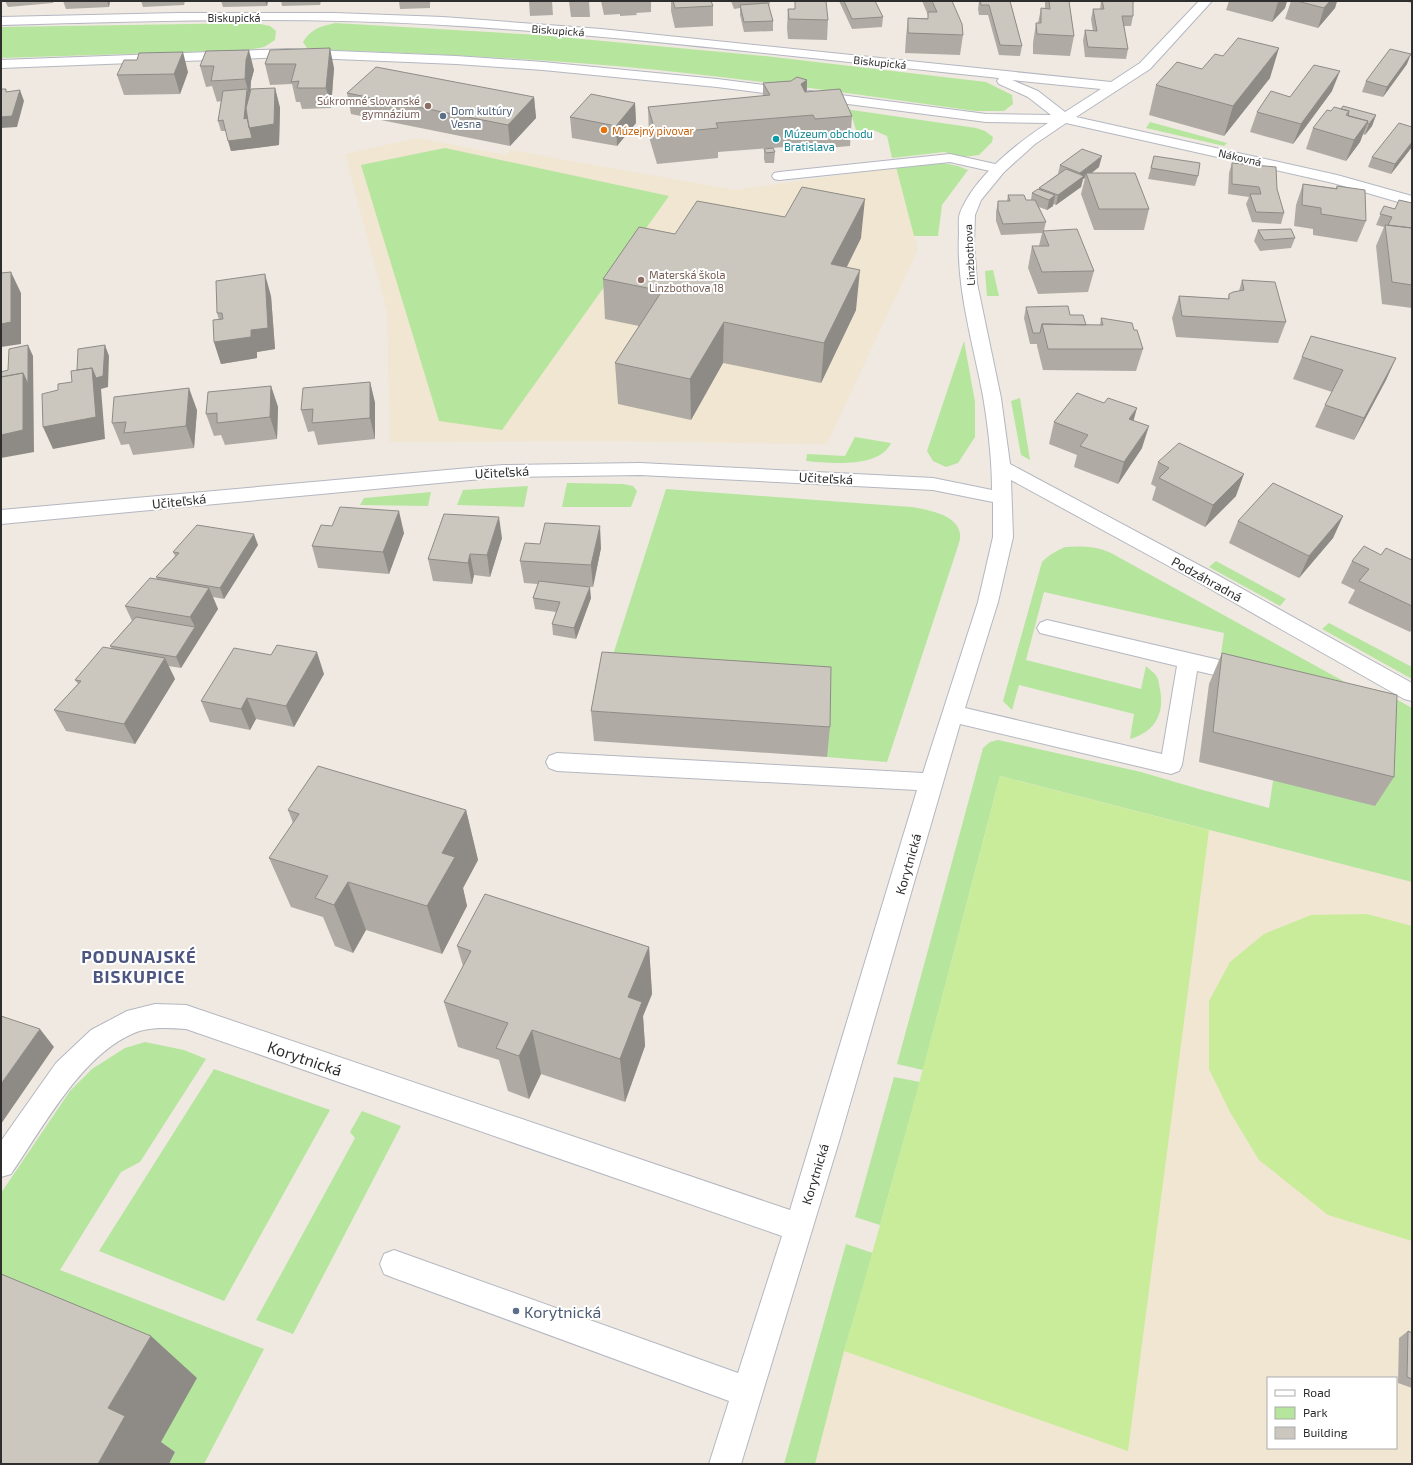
<svg xmlns="http://www.w3.org/2000/svg" width="1413" height="1465" viewBox="0 0 1413 1465" font-family="'Exo 2',sans-serif">
  <rect width="100%" height="100%" fill="#efe9e1"/>
  <!-- education -->
  <path fill="#f0e6d1" fill-rule="evenodd" d="M417,138L505,155L510,150L735,190L896,167L918,249L827,444L604,441L390,442L387,311L345,154Z
    M1000,776L1412,882V1464H815L844,1351L873,1253L923,1070ZM1268,1378H1396V1448H1268Z"/>
  <!-- green -->
  <path fill="#b6e59e" d="M255,23L270,26L276,31L275,40L264,47L249,50L1,58V27Z
    M335,23L539,35L765,56L986,82L1012,95L1013,104L1004,111H975C856,94 736,77 616,66C518,58 421,53 323,50L307,48L303,42C312,28 320,27 335,23Z
    M783,100L976,128L985,131L993,137L992,142L979,155L963,157L944,152L892,158L887,136L873,130L857,133L850,111L783,102Z
    M1150,122L1227,143L1224,146L1146,128Z
    M445,148L669,196L502,430L439,421L361,165Z
    M943,163L958,166L968,170L942,205L938,236H914L896,167Z
    M993,270L999,296H987L985,271Z
    M964,341L975,402V437L958,463L946,467L933,461L927,451Z
    M1020,398L1030,460L1021,455L1011,401Z
    M855,437L891,443C879,469 828,463 806,461L807,454L845,456Z
    M567,483L623,484L633,486L637,491L631,507H562Z
    M528,486L524,507L457,505L463,490Z
    M666,489L911,507C931,510 967,517 959,543L887,762L827,757L828,698L604,683Z
    M431,492L428,506L360,505L364,498Z
    M1065,547C1081,546 1096,546 1111,553L1345,682L1221,654L1224,633L1044,592L1026,660L1141,689L1146,666C1150,670 1155,673 1157,677C1159,680 1159,686 1160,689C1165,715 1154,732 1130,739L1134,714L1019,685L1012,710L1003,701L1042,562C1049,555 1056,551 1065,547Z
    M1216,561L1286,599L1280,606L1209,567Z
    M1329,623L1412,667V679L1322,629Z
    M1396,699L1412,708V882L1000,776L923,1070L897,1064L983,748L990,742L998,740L1141,772L1199,789L1269,808L1273,781Z
    M145,1042L184,1050L206,1059L140,1162L121,1172L60,1270L264,1349L204,1464H169L175,1452L1,1343V1193L70,1091L92,1069L125,1048Z
    M214,1069L330,1110L224,1301L99,1251Z
    M894,1077L920,1082L880,1225L855,1217Z
    M362,1111L401,1126L293,1334L256,1320L355,1138L350,1132Z
    M846,1244L873,1253L844,1351L815,1464H784Z"/>
  <!-- pitch -->
  <path fill="#c9ec9a" d="M1000,776L1209,830L1128,1451L844,1351C900,1160 950,968 1000,776Z
    M1367,914L1412,926V1241L1328,1215L1259,1160L1230,1112L1209,1069V1001L1230,962L1264,934L1311,915Z"/>
  <g fill="none" stroke-linecap="round" stroke-linejoin="round">
    <defs>
      <path id="service" d="M950,154L1004,166L1006,169L1004,172L999,173L950,162L779,180L774,179L772,176L774,173L779,172Z"/>
      <path id="minor" d="M1199,1H1212L1150,69L1076,117L1337,175L1412,196V206L1333,183L1066,123L1035,144L1004,172L981,200L975,215L974,243L977,283L1001,398L1010,464L1212,572L1412,683V701L1404,699L1198,582L1011,480L1013,537L998,602L965,708L1162,754L1177,666L1040,633L1037,628L1040,623L1047,620L1245,666L1253,668L1256,674L1253,680L1245,682L1197,671L1182,765L1179,771L1171,774L960,724L840,1138L741,1464H709L729,1401L394,1278L384,1274L380,1264L384,1254L394,1250L738,1373L782,1236L186,1029C168,1028 149,1026 132,1034C81,1056 42,1129 11,1174L1,1177V1141L56,1063L91,1030L127,1011L155,1004L186,1005L790,1210L917,790L557,771L549,768L546,762L549,756L557,753L923,773L978,602L993,537V502L933,490L640,475L503,477L1,524V510L503,465L640,463L933,478L992,490C992,459 988,426 983,396C973,343 956,288 959,234C959,227 958,219 960,213C974,177 1017,143 1048,123L986,122L717,87L543,70L456,64L288,57L1,68V60L288,49L456,56L543,62L717,79L986,114L1051,115L1028,97L999,84L997,81L999,78C814,59 629,36 443,25C296,16 148,21 1,25V17L178,13H335L443,17L601,29L1111,82L1140,63ZM1012,80L1101,89L1065,112L1038,91Z"/>
    </defs>
    <!-- service casing -->
    <use href="#service" stroke="#b4b7c1" stroke-width="2"/>
    <!-- minor casing -->
    <use href="#minor" stroke="#b4b7c1" stroke-width="2"/>
    <!-- service -->
    <use href="#service" fill="#fff" fill-rule="evenodd"/>
    <!-- minor -->
    <use href="#minor" fill="#fff" fill-rule="evenodd"/>
  </g>
  <!-- wall -->
  <path fill="#afaba4" d="M5,1H54L53,3L8,7Z
    M63,1H110L109,7L66,9Z
    M141,1H185L184,5L143,7Z
    M221,1H268L267,6L223,7Z
    M281,1H321L320,5L282,6Z
    M399,1H430V8L400,9Z
    M529,1H552L553,15L530,16Z
    M569,1H589L590,17H571Z
    M601,1H651V12L636,13L637,15L620,16V14L604,15Z
    M671,1H711L713,6V26L675,28L671,11Z
    M731,1H770L769,7L773,21V31L744,32L740,15V8L734,9Z
    M795,1L828,20L827,40L788,39L787,28L788,9H795Z
    M839,1H875L883,17L882,27L852,29Z
    M922,1H952L963,35L960,55L905,53L906,37L908,18H928V15Z
    M979,1H1010L1022,46L1020,56L999,55L988,15H979L978,9Z
    M1045,1H1069L1074,36L1070,56L1033,54V43L1036,23H1038L1041,8H1045Z
    M1101,1H1133V16L1131,26H1124L1128,49L1126,59L1085,57L1083,40L1085,30L1093,31L1091,19L1093,9H1100Z
    M1229,1H1287L1285,8L1272,22L1226,10Z
    M1291,1H1337L1335,8L1318,28L1285,19Z
    M1404,1H1412V3Z
    M270,50L334,68L331,108L302,109L300,102H296L292,84L270,85L265,64Z
    M206,51L254,70L251,81L250,92L275,88L280,108L279,145L231,151L226,131H221L218,121L221,101L217,102L212,86L206,87L200,66Z
    M137,60L188,72L180,94L124,95L117,75Z
    M1407,64L1383,97L1362,92L1366,81Z
    M1202,69L1270,78L1224,136L1149,115L1156,85Z
    M807,80V92L852,116L850,146L813,149L811,145L718,152V158L657,164L649,137L648,107L763,96V83Z
    M1332,91L1293,144L1250,132L1257,112L1290,97Z
    M347,93L534,97L536,118L510,146L351,114Z
    M635,103L636,123L617,146L572,138L570,117Z
    M1341,109L1376,115L1372,126L1365,135L1363,134L1360,142L1346,161L1306,149L1313,128L1331,111Z
    M1412,127V147L1391,174L1368,167L1372,157Z
    M764,149L775,152L774,163H765L764,159Z
    M1154,156L1198,176L1195,186L1148,179Z
    M1232,163L1277,189L1284,213L1281,224L1252,222L1246,204L1249,197L1228,194L1229,173Z
    M1060,165L1099,167L1092,173L1149,209L1144,230H1094L1081,194L1085,178L1083,179L1081,187L1056,205L1053,204V206L1047,210L1039,207L1046,222L1044,230L1094,271L1088,292L1038,294L1028,268L1032,246H1039L1042,233L1001,235L996,221V212L998,201H1007L1008,195L1026,200H1031L1032,193L1039,189V188L1058,174Z
    M1303,184L1336,188L1337,186L1366,221L1357,242L1313,235V229L1294,226L1296,205Z
    M1412,203V308L1382,304L1376,246L1384,227L1376,225L1384,206L1395,209Z
    M1258,230L1295,238L1291,248L1260,251L1254,241Z
    M675,234L861,238L847,267L856,310L821,383L723,363L691,420L618,404L615,363L639,326L605,319L603,279Z
    M1242,280L1286,322L1278,343L1176,337L1172,318L1179,296L1228,299L1229,294L1239,291Z
    M271,296L275,349L257,352V358L221,364L214,342L219,320L217,313Z
    M1026,307L1070,315L1086,325H1100L1101,318L1134,330L1143,349L1136,371L1043,370L1037,346V344H1030L1024,318Z
    M1302,357L1396,358L1386,380L1354,440L1315,427L1325,405L1332,392L1293,379Z
    M370,382L375,403V439L318,445L314,431L308,432L301,410Z
    M271,386L278,407L277,439L225,445L221,435L214,436L206,414Z
    M197,410L194,448L133,455L129,444L121,445L112,423Z
    M1134,421L1142,448L1118,484L1074,467L1077,455L1049,444L1054,422Z
    M1158,462L1236,496L1205,527L1152,500L1156,487L1151,484Z
    M1343,516L1333,538L1299,578L1229,543L1238,521Z
    M404,533L389,574L318,568L312,546Z
    M502,538L490,577L474,575L472,584L433,581L428,559Z
    M540,544L601,548L593,587L578,586L591,598L576,639L553,635L552,624L556,612L535,609L533,598L538,584L524,583L520,561Z
    M258,545L224,599L213,597L218,609L181,668L168,666L175,679L135,744L66,731L54,710L78,684L75,680L112,649L110,646L132,621L125,606L157,579L156,577L175,556L173,552Z
    M1381,555L1412,560V629L1410,632L1348,603L1355,590L1341,583L1352,561Z
    M1222,653L1394,777L1375,806L1199,762L1209,684Z
    M324,674L294,727L256,719L250,730L210,722L201,701Z
    M591,711L830,727L827,757L594,741Z
    M288,810H466L478,860L463,888L467,906L442,954L366,930L353,953L335,946L323,917L291,907L269,858L293,823Z
    M457,946L649,947L652,994L643,1016L645,1046L625,1102L541,1074L529,1099L508,1091L499,1060L458,1047L444,1002L463,966Z
    M1408,1331L1412,1333V1388L1398,1383L1399,1338Z"/>
  <!-- shaded-wall -->
  <path fill="#8e8b86" d="M107,1H110L109,7Z
    M265,1H268L267,6Z
    M1279,1H1287L1285,8L1272,22L1278,2Z
    M1330,1H1337L1335,8L1318,28L1324,8Z
    M330,48L334,68L331,108L326,88Z
    M1279,48L1270,78L1224,136L1233,106Z
    M249,50L254,70L251,81L250,99L245,79L246,60Z
    M183,52L188,72L180,94L174,74Z
    M1411,54L1407,64L1383,97L1387,87Z
    M1340,71L1332,91L1293,144L1301,124Z
    M807,80L806,110L801,84Z
    M275,88L280,108L279,145L231,151L228,141L249,128Z
    M247,89L250,99L247,129L244,119Z
    M20,90L24,101L17,127L1,128V117Z
    M534,97L536,118L510,146L508,125Z
    M635,103L636,123L617,146L616,126Z
    M1376,115L1372,126L1365,135L1369,124Z
    M1368,121L1360,142L1346,161L1354,140Z
    M1412,142V147L1391,174L1395,164Z
    M1102,156L1099,167L1087,176L1086,173L1085,178L1083,179L1081,187L1056,205L1058,195L1078,180L1080,173Z
    M1055,195L1053,206L1047,210L1049,200Z
    M865,199L861,238L828,304L831,264Z
    M860,270L856,310L821,383L824,343Z
    M11,272L21,293V344L1,347V324Z
    M265,274L271,296L275,349L257,352V358L221,364L214,342Z
    M724,322L723,363L691,420L690,379Z
    M28,345L33,356L34,452L1,458V435L23,373Z
    M105,345L109,356L108,387L101,389L105,439L53,449L43,427Z
    M1396,358L1386,380L1354,440L1364,418Z
    M370,382L375,403V439L370,418Z
    M271,386L278,407L277,439L270,417Z
    M189,388L197,410L194,448L186,426Z
    M1137,408L1131,430L1129,419Z
    M1149,426L1142,448L1118,484L1124,462Z
    M1244,474L1236,496L1205,527L1213,505Z
    M399,511L404,533L389,574L383,552Z
    M1343,516L1333,538L1299,578L1309,556Z
    M499,517L502,538L490,577L487,555Z
    M600,526L601,548L593,587L591,565Z
    M254,534L258,545L224,599L220,588Z
    M470,554L474,575L472,584L468,563Z
    M590,587L591,598L576,639L574,628Z
    M209,588L218,609L181,668L176,657L195,627L190,617Z
    M317,652L324,674L294,727L286,706Z
    M165,658L175,679L135,744L124,724Z
    M247,698L256,719L250,730L241,709Z
    M466,810L478,860L463,888L467,906L442,954L427,906L442,853Z
    M348,882L366,930L353,953L334,905Z
    M649,947L652,994L643,1016L645,1046L625,1102L620,1059L628,997Z
    M40,1029L54,1047L1,1124V1084Z
    M532,1030L541,1074L529,1099L519,1056Z
    M151,1336L197,1378L161,1442L175,1452L169,1464H98L108,1408Z"/>
  <!-- building -->
  <path fill="#cbc7bf" stroke="#8e8b86" d="M673,1H711L713,6L675,8Z
    M795,1H826L828,20L789,19L788,9H795Z
    M844,1H875L883,17L852,19Z
    M932,1H952L962,24L963,35L908,33V18L928,19V12H937Z
    M980,1H1010L1022,46L1000,45L989,5H981Z
    M1049,1H1069L1074,36L1037,34L1036,23H1041V8L1050,9Z
    M1102,1H1133V16H1122L1128,49L1088,47L1085,30L1097,31L1093,9H1104Z
    M1297,1H1330L1324,8Z
    M768,3L773,21L744,22L740,5Z
    M1238,38L1279,48L1233,106L1156,85L1177,62L1202,69L1215,54L1223,56Z
    M330,48L326,88H297L299,81L291,82L296,64H265L270,50Z
    M1390,49L1411,54L1387,87L1366,81Z
    M249,50L246,60L245,79L211,81L214,66H200L206,51Z
    M183,52L174,74L117,75L124,60H137L139,53Z
    M1314,65L1340,71L1301,124L1257,112L1271,91L1290,97Z
    M376,67L534,97L508,125L347,93Z
    M797,77L807,80L801,84L805,92L840,89L852,116L815,119L813,115L716,123L718,128L656,134L648,107L770,95L763,83L791,81Z
    M275,88L274,124L249,128L246,108L251,89Z
    M1,89H6V92L20,90L12,116L1,117Z
    M247,89L244,119L247,118L252,138L228,141L223,120L218,121L223,91Z
    M591,94L635,103L616,126L570,117Z
    M1343,106L1376,115L1369,124L1367,123L1368,121L1348,116L1349,111L1341,109Z
    M1334,107L1349,111L1346,115L1368,121L1354,140L1313,128L1327,110L1331,111Z
    M1399,123L1412,127V142L1395,164L1372,157Z
    M773,148L775,152L766,153L764,149Z
    M1082,149L1102,156L1080,173L1060,165Z
    M1154,156L1200,163L1198,176L1151,168Z
    M1232,163L1276,167L1277,189L1284,213L1256,212L1250,194H1261L1259,187L1232,184Z
    M1066,169L1084,176L1058,195L1039,188Z
    M1086,173H1135L1149,209H1099Z
    M1303,184L1337,189V186L1365,190L1366,221L1321,214V208L1302,205Z
    M802,187L865,199L831,264L860,270L824,343L724,322L690,379L615,363L662,291L603,279L639,227L675,234L697,201L785,217Z
    M1038,189L1055,195L1049,200L1032,193Z
    M1008,195H1024L1026,200H1035L1046,222L1003,224L998,210V201H1010Z
    M1399,200L1412,203V228L1388,225L1392,217L1380,214L1384,206L1395,209Z
    M1385,225L1412,228V285L1392,282Z
    M1077,229L1094,271L1042,272L1032,246H1049L1043,231Z
    M1291,229L1295,238L1264,240L1258,230Z
    M11,272V322L1,324V273Z
    M265,274L268,328L251,330V337L214,342L213,320L223,319L222,313H217L216,281Z
    M1242,280L1275,282L1286,322L1182,316L1179,296L1229,299V294L1233,292L1244,290Z
    M1068,306L1070,315H1083L1086,325L1042,324L1040,333H1033L1026,307Z
    M1101,318L1132,323L1134,330H1137L1143,349H1048L1042,324L1103,325Z
    M1311,336L1396,358L1364,418L1325,405L1343,370L1302,357Z
    M28,345V384L23,373L1,377V372L8,370L9,349Z
    M105,345L103,376L96,378L92,368L77,370L78,349Z
    M92,368L96,417L43,427L42,394L58,390V384L72,382L71,371Z
    M23,373V430L1,435V377Z
    M370,382V418L312,423L313,409L301,410L303,388Z
    M271,386L270,417L217,423V413L206,414L208,392Z
    M189,388L186,426L124,433L126,422L112,423L114,397Z
    M1077,393L1104,403L1108,398L1137,408L1129,419L1149,426L1124,462L1080,446L1088,435L1054,422Z
    M1179,443L1244,474L1213,505L1159,478L1169,468L1158,462Z
    M1273,483L1343,516L1309,556L1238,521Z
    M340,507L399,511L383,552L312,546L321,525L332,526Z
    M444,514L499,517L487,555L470,554L468,563L428,559Z
    M545,523L600,526L591,565L520,561L525,543L540,544Z
    M197,525L254,534L220,588L156,577L179,553L173,552Z
    M1364,546L1381,555L1386,548L1412,560V606L1359,581L1369,569L1352,561Z
    M150,578L209,588L190,617L125,606Z
    M539,581L590,587L574,628L552,624L560,602L533,598Z
    M136,617L195,627L176,657L110,646Z
    M277,645L317,652L286,706L247,698L241,709L201,701L234,648L271,655Z
    M103,647L165,658L124,724L54,710L81,681L75,680Z
    M602,652L831,667L830,727L591,711Z
    M1222,653L1397,695L1394,777L1213,732Z
    M318,766L466,810L442,853L455,857L427,906L348,882L334,905L315,898L328,876L269,858L299,814L288,810Z
    M485,894L649,947L628,997L642,1002L620,1059L532,1030L519,1056L496,1048L508,1023L444,1002L471,951L457,946Z
    M1,1016L40,1029L1,1084Z
    M1,1274L151,1336L108,1408L125,1416L98,1464H1Z
    M1408,1331L1412,1333V1379L1407,1377Z"/>
  <!-- markers -->
  <g fill="#8d6e63" stroke="#fff" stroke-width="1.5">
    <circle cx="428" cy="106" r="4"/>
    <circle cx="641" cy="280" r="4"/>
  </g>
  <g fill="#5c6f8a" stroke="#fff" stroke-width="1.5">
    <circle cx="443" cy="116" r="4"/>
    <circle cx="516" cy="1311" r="4"/>
  </g>
  <circle fill="#e8710a" stroke="#fff" stroke-width="1.5" cx="604" cy="130" r="4"/>
  <circle fill="#0f9aa8" stroke="#fff" stroke-width="1.5" cx="776" cy="139" r="4"/>
  <g text-anchor="middle" dominant-baseline="central" stroke-width="4" stroke-linejoin="round" paint-order="stroke">
    <!-- far-street labels -->
    <g font-size="11" fill="#2e2e2e" stroke="#fff">
      <text x="234" y="17">Biskupická</text>
      <text transform="translate(558 30) rotate(4)">Biskupická</text>
      <text transform="translate(880 62) rotate(6)">Biskupická</text>
      <text transform="translate(1240 157) rotate(13)">Nákovná</text>
      <text transform="translate(969 255) rotate(-93)">Linzbothova</text>
    </g>
    <!-- far-education labels -->
    <g font-size="11" fill="#785e54" stroke="#fff" text-anchor="end">
      <text x="420" y="100">Súkromné slovanské<tspan x="420" dy="13">gymnázium</tspan></text>
      <text x="649" y="274" text-anchor="start">Materská škola<tspan x="649" dy="13">Linzbothova 18</tspan></text>
    </g>
    <!-- far-service labels -->
    <g font-size="11" fill="#4e5e75" stroke="#fff" text-anchor="start">
      <text x="451" y="110">Dom kultúry<tspan x="451" dy="13">Vesna</tspan></text>
    </g>
    <!-- far-food labels -->
    <g font-size="11" fill="#c56008" stroke="#fff" text-anchor="start">
      <text x="612" y="130">Múzejný pivovar</text>
    </g>
    <!-- far-culture labels -->
    <g font-size="11" fill="#0d838f" stroke="#fff" text-anchor="start">
      <text x="784" y="133">Múzeum obchodu<tspan x="784" dy="13">Bratislava</tspan></text>
    </g>
    <!-- street labels -->
    <g font-size="13" fill="#2e2e2e" stroke="#fff">
      <text transform="translate(502 472) rotate(-3)">Učiteľská</text>
      <text transform="translate(826 478) rotate(3)">Učiteľská</text>
      <text transform="translate(179 501) rotate(-6)">Učiteľská</text>
      <text transform="translate(1207 579) rotate(29)">Podzáhradná</text>
      <text transform="translate(908 864) rotate(-74)">Korytnická</text>
      <text transform="translate(815 1174) rotate(-73)">Korytnická</text>
    </g>
    <!-- near-street labels -->
    <g font-size="16" fill="#2e2e2e" stroke="#fff">
      <text transform="translate(305 1058) rotate(19)">Korytnická</text>
    </g>
    <!-- near-service labels -->
    <g font-size="16" fill="#4e5e75" stroke="#fff" text-anchor="start">
      <text x="524" y="1311">Korytnická</text>
    </g>
    <!-- district labels -->
    <g font-size="17" font-weight="bold" letter-spacing="1" fill="#4d5680" stroke="#fff">
      <text x="139" y="956">PODUNAJSKÉ<tspan x="139" dy="20">BISKUPICE</tspan></text>
    </g>
  </g>
  <!-- border -->
  <rect width="1413" height="1465" fill="none" stroke="#2e2e2e" stroke-width="4"/>
  <!-- legend -->
  <rect x="1267" y="1377" width="130" height="72" fill="#ffffff" stroke="#ababab"/>
  <rect x="1275" y="1390" width="20" height="6" fill="#ffffff" stroke="#ababab"/>
  <text x="1303" y="1397" font-size="12" fill="#2e2e2e">Road</text>
  <rect x="1275" y="1407" width="20" height="12" fill="#b6e59e" stroke="#ababab"/>
  <text x="1303" y="1417" font-size="12" fill="#2e2e2e">Park</text>
  <rect x="1275" y="1427" width="20" height="12" fill="#cbc7bf" stroke="#ababab"/>
  <text x="1303" y="1437" font-size="12" fill="#2e2e2e">Building</text>
</svg>
